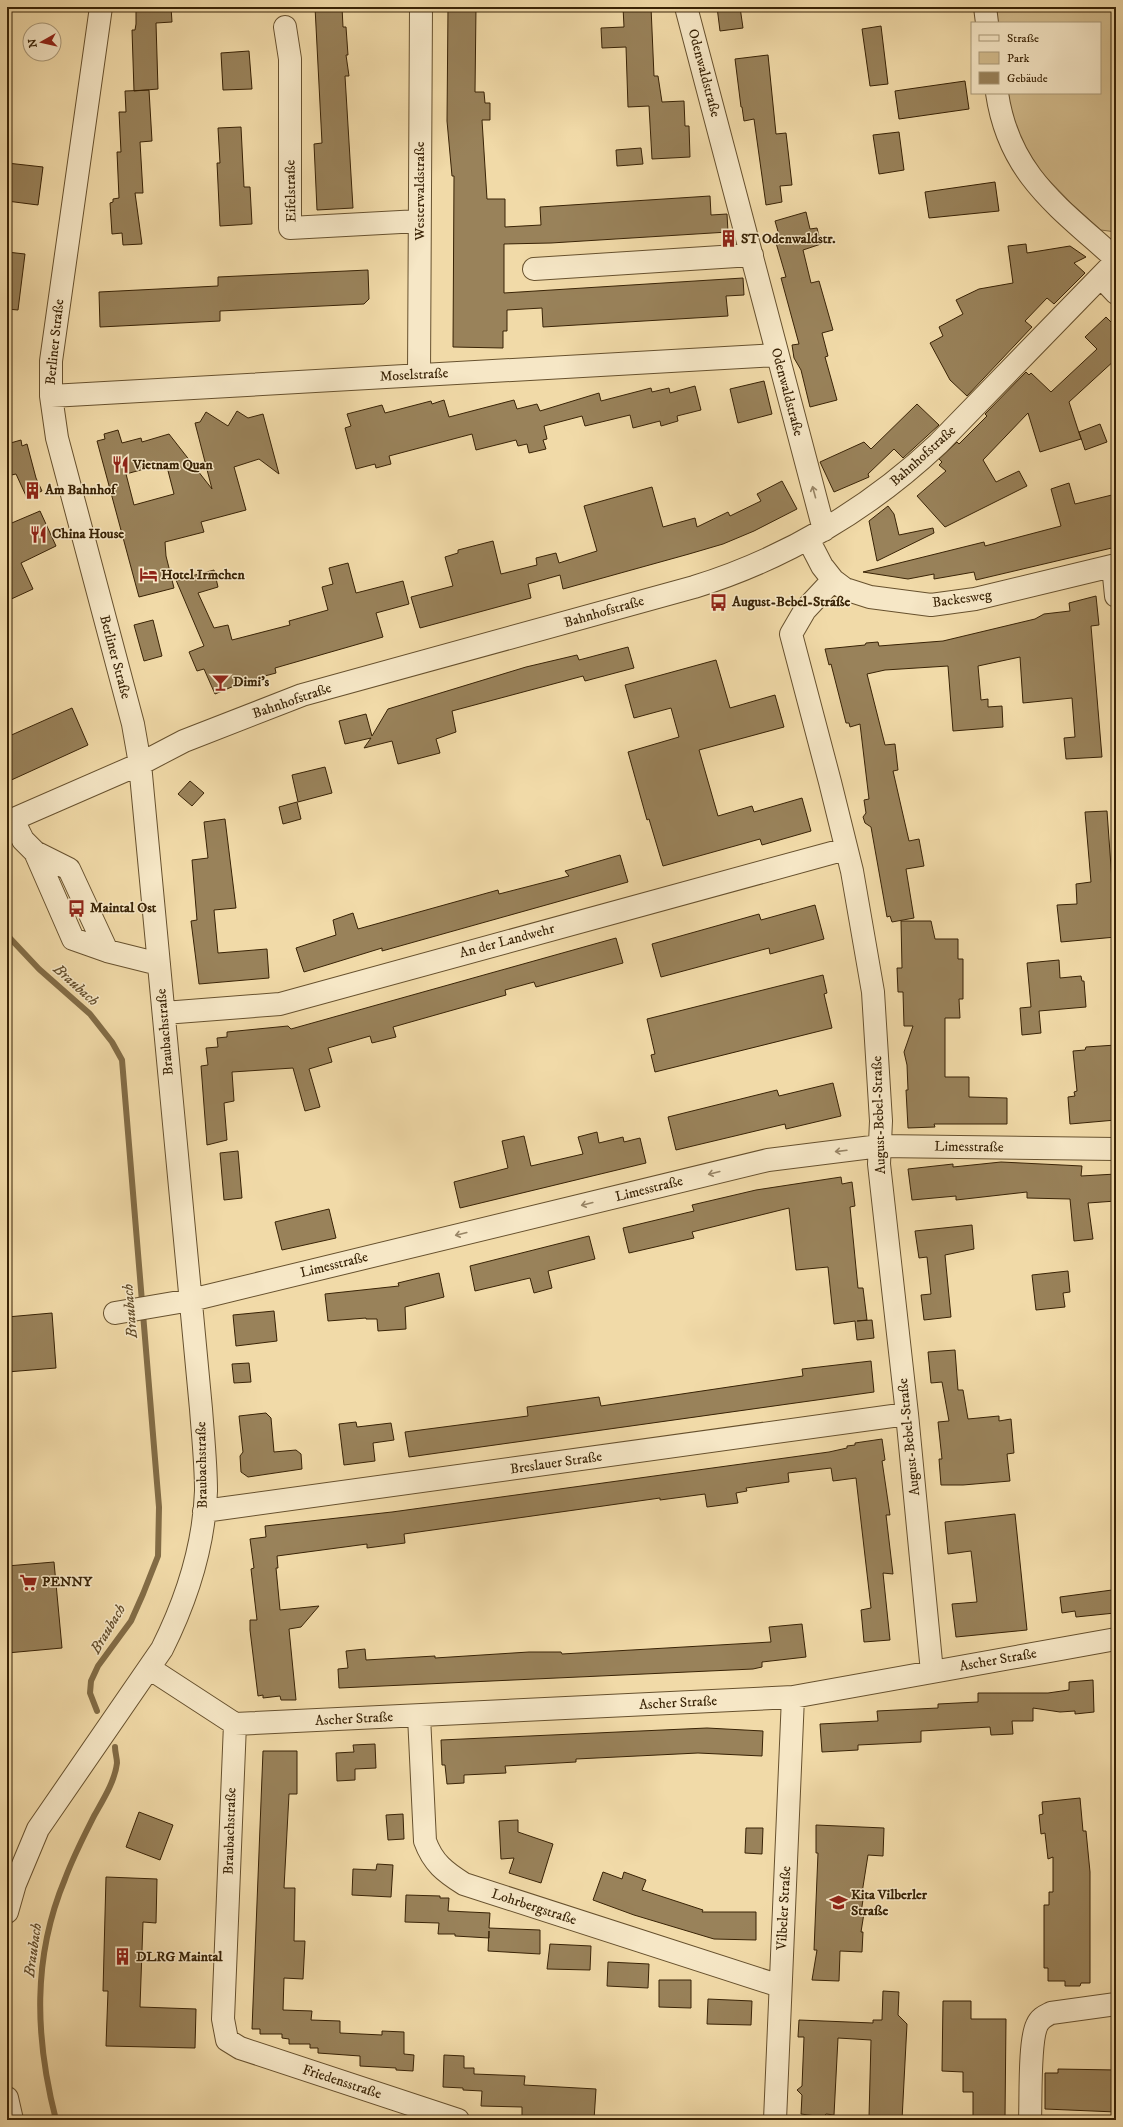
<svg xmlns="http://www.w3.org/2000/svg" width="1123" height="2127" viewBox="0 0 1123 2127" font-family="'IM FELL DW Pica',serif">
  <rect width="100%" height="100%" fill="#f1daa8"/>
  <filter id="stains"><feTurbulence type="fractalNoise" baseFrequency=".005" numOctaves="4"/><feColorMatrix values="0 0 0 0 .2 0 0 0 0 .09 0 0 0 0 .02 0 0 0 .5 -.17"/></filter>
  <radialGradient id="worn" r=".72"><stop offset=".6" stop-color="#630" stop-opacity="0"/><stop offset="1" stop-color="#630" stop-opacity=".3"/></radialGradient>
  <!-- green -->
  <path fill="#d2bb8c" stroke="#866f49" d="M993,7H1116V232L1101,230L1072,204L1040,171L1020,138L1005,93H1100V23H996Z"/>
  <g fill="none" stroke-linecap="round" stroke-linejoin="round">
    <!-- stream -->
    <path stroke="#826c46" stroke-width="6" d="M7,935L39,969L90,1014L112,1042L122,1060L159,1507L158,1556L143,1594L131,1621L98,1666L91,1681L90,1693L97,1711
      M56,2120C35,2038 32,1958 65,1879C73,1857 84,1836 94,1816C103,1800 115,1781 117,1763C117,1758 115,1752 115,1747"/>
  </g>
  <!-- building -->
  <path fill="#99825a" stroke="#392306" fill-rule="evenodd" d="M136,7H171L172,22L156,23L158,89L134,91L132,30H135L136,24Z
    M315,7H342L343,27H346L348,55H346L349,76H345L353,208L317,210L314,144L322,143Z
    M448,7H476L475,92H484L485,103H490V120H482L487,199H505V227L541,225L540,207L664,199L710,196L711,215L727,214L728,232L551,243L504,244V293L743,278L744,295L726,296L728,316L543,327L542,308L507,310V331H503V348L453,347L454,176H452L447,121Z
    M623,7H651L654,76H658L662,102L684,101L685,126H689L690,157L652,159L649,106L628,107L626,47L602,48L601,28L624,27Z
    M717,7H740L743,28L720,31Z
    M881,26L888,84L870,86L862,29Z
    M249,51L252,89L223,90L221,53Z
    M768,55L776,134L786,133L792,185L780,186L782,202L766,205L754,119L744,121L742,107H741L735,59Z
    M965,81L969,109L899,119L895,91Z
    M149,90L152,141L140,142L143,193H135L142,244L123,245L122,233L112,234L110,203L113,202V199L119,198L117,152H121L119,112H126L125,91Z
    M241,127L244,187H250L252,224L220,226L217,163H220L218,128Z
    M899,132L904,170L879,174L873,135Z
    M641,148L643,164L617,166L616,150Z
    M7,163L43,167L38,205L7,201Z
    M995,182L999,211L929,218L925,192Z
    M806,212L810,229L817,228L821,244L803,250L811,283L819,281L833,330L822,333L828,356L825,357L837,400L810,407L801,370L794,358L792,345L799,344L781,278L786,277L774,236L779,235L775,221Z
    M1026,244L1027,253L1070,246L1086,257L1074,263L1085,273L1054,304L1047,298L1025,321L1032,327L967,396L950,380L930,343L943,336L939,327L963,314L956,300L979,289L1013,283L1008,246Z
    M7,252L25,254L18,310L7,309Z
    M368,270L369,299L364,304L220,311V321L100,327L99,292L218,286V277Z
    M1106,317L1116,327V359L1069,402L1081,439L1040,452L1028,413L983,460L996,482L1019,471L1027,486L945,527L917,496L946,471L939,465L942,462L939,459L957,442L959,444L987,416L985,414L1026,372L1029,375L1031,373L1051,392L1097,349L1085,337Z
    M764,381L772,414L738,423L730,389Z
    M695,386L701,410L677,416L678,421L661,426L660,421L633,428L630,415L585,426L582,416L544,426L547,439L543,440L546,449L529,453L527,444L518,446L516,440L476,450L472,434L389,456L391,464L376,468L375,464L356,469L345,428L351,426L347,414L382,405L385,413L431,401L432,404L444,400L449,417L514,400L517,409L537,404L540,411L599,393L601,401L651,388L652,392L669,388L670,393Z
    M917,404L939,425L903,458L894,449L868,474L869,477L834,492L820,462L864,442L871,449Z
    M237,411L248,418L263,414L279,474L259,459L234,467L246,510L201,522L204,532L165,542L166,556L174,588L139,597L97,441L105,439L104,434L118,430L122,443L141,438L142,442L169,434L212,489L195,423L200,422L206,412L228,426ZM166,463L174,494L134,505L126,474Z
    M1100,424L1107,442L1085,450L1079,432Z
    M21,440L22,446L27,444L36,478L42,491L27,498L16,474L7,476V444Z
    M782,481L797,509L754,531L723,544L689,554L563,589L560,575L528,584L531,598L420,628L411,597L453,586L445,557L458,553V550L493,541L501,574L537,565L536,558L556,553L559,563L597,551L584,506L652,487L663,527L695,518L697,527L728,512L730,516L761,501L757,494Z
    M1069,483L1075,504L1116,494V547L976,580L974,572L934,579V574L908,579L863,572L984,542L985,546L1061,526L1051,489Z
    M888,506L894,514L899,535L933,528L934,533L877,561L869,521Z
    M40,511L56,546L21,563L33,589L7,601V525Z
    M348,563L356,593L403,581L409,604L376,613L383,637L275,668L276,673L246,681L215,694L204,669L197,671L189,652L204,646L176,580L214,570L218,587L198,593L214,628L228,625L232,640L290,625L289,621L328,610L322,587L333,584L329,568Z
    M1096,596L1099,625L1091,626L1102,757L1066,759L1064,738L1075,737L1072,698L1023,703L1020,657L978,666L981,700L988,699V707L1002,706L1003,727L953,731L948,666L885,670L867,674L885,745L895,744L898,770L893,771L909,841L919,839L924,866L906,869L914,918L892,922L890,916L887,917L871,827L865,823L863,817L866,813L864,800L869,799L860,724L850,727L849,723H846L831,664L829,665L825,649L865,645L866,643L878,642L879,646L943,641L1035,619L1044,614L1070,611L1069,603Z
    M153,620L162,656L144,661L134,625Z
    M628,647L634,668L585,681L583,676L452,711L456,732L436,739L440,753L398,764L392,741L364,748L371,738L345,744L339,721L366,714L372,736L388,709L526,667L577,655L579,660Z
    M716,660L730,708L775,695L784,727L699,750L718,816L752,806L754,812L802,798L811,831L762,845L760,839L663,866L649,819L647,820L628,752L679,737L671,708L634,718L625,685Z
    M72,708L88,745L7,782V737Z
    M325,767L332,793L298,802L292,775Z
    M190,781L204,793L192,806L178,794Z
    M297,802L301,819L283,824L279,807Z
    M1107,811L1116,937L1061,942L1057,905L1077,904L1076,884L1091,882L1085,812Z
    M225,819L236,908L214,910L218,953L267,949L269,978L199,984L191,921L197,920L192,860L208,858L204,822Z
    M620,855L628,882L382,951V948L304,972L296,948L336,935L333,920L353,913L358,929L498,890L499,894L569,876L565,871Z
    M815,905L824,939L770,954L769,948L661,977L652,944L759,914L761,920Z
    M901,921H931L935,939H958V959H963V999H959L960,1018H945V1077H969V1097L1007,1098V1124H934L935,1127L908,1128L906,1090H908L907,1065L904,1052L913,1026H904L903,992H898L897,968H902Z
    M616,938L623,963L536,987L534,982L505,990L506,995L393,1027L396,1037L372,1043L370,1036L328,1048L332,1062L309,1069L320,1107L305,1111L293,1068L232,1072L234,1101L224,1103L227,1140L207,1145L201,1066L208,1065L206,1048L218,1047L217,1038L227,1037V1032L288,1026L291,1029Z
    M1059,960L1060,978L1081,976L1082,981H1084L1086,1007L1039,1011L1041,1033L1022,1035L1020,1008L1031,1007L1027,963Z
    M823,975L827,993L824,994L832,1028L655,1072L651,1055L655,1054L647,1019Z
    M1116,1045V1120L1070,1124L1068,1097L1075,1096L1074,1092L1077,1091L1073,1051L1085,1050L1086,1047Z
    M833,1083L841,1116L786,1129L785,1124L676,1150L668,1117L777,1090L779,1096Z
    M597,1132L599,1143L623,1137L624,1142L640,1138L646,1163L460,1208L454,1182L508,1168L502,1141L524,1136L531,1166L583,1154L578,1137Z
    M238,1151L242,1198L224,1200L220,1153Z
    M1001,1162L1082,1166L1081,1176L1116,1174V1201L1088,1203L1093,1239L1074,1241L1070,1199L1027,1198V1192L956,1200V1196L912,1200L908,1169L953,1164V1167Z
    M841,1177L842,1184L852,1182L855,1206L850,1207L858,1288H863L867,1320L857,1321L872,1320L874,1338L857,1340L855,1321L834,1324L828,1267L796,1270L789,1208L692,1232L694,1238L629,1253L623,1228L694,1211L692,1205L756,1190Z
    M329,1209L336,1238L282,1250L275,1222Z
    M972,1225L974,1249L945,1255L951,1317L924,1320L921,1295L931,1294L927,1257L919,1258L915,1231Z
    M589,1236L595,1259L548,1271L552,1288L534,1293L530,1278L475,1291L470,1266Z
    M1068,1271L1070,1292L1063,1293L1065,1307L1036,1310L1032,1275Z
    M439,1273L444,1297L405,1307L406,1329L378,1331L377,1319H366V1318L328,1321L325,1294L399,1286L398,1283Z
    M274,1311L277,1341L236,1346L233,1315Z
    M52,1313L56,1368L7,1372V1317Z
    M955,1350L958,1390H963L968,1419L999,1416V1421L1011,1419L1014,1453L1007,1454L1010,1481L963,1485H941L939,1459H942L938,1422L949,1421L942,1382L931,1383L928,1352Z
    M871,1361L874,1392L409,1457L405,1432L528,1416L527,1407L599,1397L601,1406L803,1376L802,1369Z
    M249,1363L251,1382L234,1383L232,1364Z
    M266,1413L271,1418L274,1452L296,1450L301,1454L302,1469L248,1477L241,1472L240,1456L243,1452L239,1416Z
    M356,1422L357,1427L391,1423L394,1440L373,1443L375,1461L344,1465L339,1424Z
    M882,1439L885,1460L882,1461L890,1515H886L893,1574L883,1573L890,1640L864,1642L861,1610L871,1608L856,1478L833,1481L831,1468L788,1473L789,1482L746,1488L747,1491L736,1493L738,1503L707,1507L705,1494L660,1500V1498L404,1534L405,1543L367,1548V1544L277,1556L278,1568H276L280,1610L319,1606L301,1627L289,1629L296,1700H281L280,1696L263,1698V1695L258,1696L250,1630V1620H257L251,1569L254,1568L250,1539L266,1537L265,1526L392,1512L829,1452L847,1448V1446L855,1445V1443Z
    M1015,1514L1027,1630L956,1637L952,1604L977,1602L971,1551L948,1554L945,1522Z
    M54,1562L62,1648L7,1653V1566Z
    M1112,1590L1115,1613L1076,1617L1075,1611L1062,1613L1060,1597Z
    M802,1624L806,1657L762,1662V1667L753,1669L339,1688L338,1669L348,1668L346,1651L365,1649L366,1660L435,1656V1658L529,1652H561L562,1654L771,1642L769,1627Z
    M1093,1680L1094,1712L1075,1714V1711L1060,1712L1033,1708V1721H1012L1013,1734L991,1735L990,1727L921,1731V1742L858,1745V1750L822,1752L820,1724L878,1721L877,1711L938,1708V1704L978,1702V1693H1048L1069,1690V1682Z
    M707,1728L763,1731L762,1756L698,1753L576,1759V1762L505,1766L506,1773L464,1775V1783L447,1784L445,1765H442L441,1740Z
    M375,1744L376,1768L355,1769V1780L337,1781L336,1753L354,1752L353,1745Z
    M263,1751H297V1794H289L284,1888H295L294,1941H305L303,1979L284,1978L283,2010L312,2011L311,2020L340,2021V2033L382,2035V2031L404,2032V2054L414,2055L413,2071L396,2070V2068L360,2066V2056L318,2053V2048H310V2044H289V2039L282,2038V2034H260V2029H252Z
    M1080,1798L1083,1831H1086L1090,1872V1983H1081L1080,1986H1065V1981H1048V1968H1044V1905H1049V1892H1053V1857L1048,1859L1045,1833L1041,1834L1039,1815L1043,1814L1042,1802Z
    M139,1812L173,1825L160,1860L126,1847Z
    M403,1814L404,1839L388,1840L386,1815Z
    M518,1820V1832L553,1844L541,1883L509,1873L514,1858L501,1859L499,1821Z
    M816,1825L884,1828L883,1856L868,1855L862,1893H864L861,1913H864L861,1932H863L862,1952L840,1951L839,1981L812,1980L817,1950H814L818,1853H816Z
    M746,1828H763L762,1854L745,1853Z
    M377,1864L393,1865L391,1897L352,1895L353,1869L376,1870Z
    M603,1872L622,1879L624,1872L646,1880L642,1890L703,1910L702,1912H756V1940L714,1939L634,1915L593,1900Z
    M106,1877L157,1879L156,1923L143,1922L140,2007L196,2009L195,2048L106,2046L108,1991H103Z
    M406,1895L440,1896V1898H449L448,1911L490,1913L489,1928L540,1930V1954L488,1951L489,1931V1938L455,1936V1934H438L439,1923L405,1922Z
    M550,1944L591,1946L590,1970L547,1969Z
    M608,1962L649,1964L648,1988L607,1986Z
    M659,1980H691V2008L659,2007Z
    M883,1991L899,1992L898,2015L907,2024L902,2120L869,2117L871,2040L838,2038L834,2115L826,2114L823,2117L801,2114L802,2095L797,2090L802,2086L804,2037H798L799,2020L873,2023V2020H882Z
    M708,1999L752,2001L751,2025L707,2024Z
    M943,2001H971V2019H1006L1005,2118H973V2092H963V2072L942,2071Z
    M444,2055L464,2056V2068H474V2074L525,2076L524,2085L596,2089L594,2120H547V2118L522,2117V2107L481,2106L482,2091L463,2090V2088L443,2087Z
    M1058,2069L1116,2070V2112L1045,2109V2073H1058Z"/>
  <g fill="none" stroke-linecap="round" stroke-linejoin="round">
    <defs>
      <path id="minor" d="M686,7L824,530
        M985,7L987,23
        M285,27L290,59V228L419,221
        M997,93C1009,175 1059,207 1116,259
        M534,269L752,255
        M1101,277L1116,293
        M419,374L421,7
        M51,396L777,355
        M808,539L822,566L833,580L845,589L870,597L931,605L975,599L1116,565
        M1113,566L1116,596
        M833,580L805,610L791,634L830,782L852,871L873,992L881,1121L879,1164L907,1414L932,1672
        M13,820L23,840L35,852L69,869L107,951
        M7,822L140,764L184,741L302,695L694,587C785,559 869,509 938,444L1116,261
        M35,852L73,939L107,951L159,964
        M164,1013L280,1004L846,849
        M115,1313L191,1300L768,1160L880,1146L1116,1149
        M204,1511L907,1414
        M149,1668L235,1724L223,2019L227,2040L240,2048L458,2120
        M419,1716L425,1841C433,1863 445,1872 464,1884L780,1986
        M235,1724L793,1697L1116,1639
        M7,1912L15,1884L38,1829L162,1649C186,1601 204,1546 206,1491C206,1464 203,1436 201,1409L140,764L133,724L57,438L51,396V361L101,7
        M7,2098L12,2120
        M775,2120L793,1697
        M1030,2120C1031,2099 1029,2041 1037,2025C1040,2018 1045,2016 1051,2013L1116,2004"/>
    </defs>
    <!-- minor casing -->
    <use href="#minor" stroke="#67512e" stroke-width="24"/>
    <!-- minor -->
    <use href="#minor" stroke="#f6e7c6" stroke-width="22"/>
  </g>
  <!-- one-way arrows -->
  <defs><path id="oneway-shaft" d="M-6 0H5M1.5-3L5.5 0L1.5 3" fill="none" stroke-width="1.6" stroke-linecap="round" stroke-linejoin="round"/></defs>
  <g stroke="#988566">
    <use href="#oneway-shaft" transform="translate(814 492) rotate(-105)"/>
    <use href="#oneway-shaft" transform="translate(841 1151) rotate(173)"/>
    <use href="#oneway-shaft" transform="translate(714 1173) rotate(166)"/>
    <use href="#oneway-shaft" transform="translate(587 1204) rotate(166)"/>
    <use href="#oneway-shaft" transform="translate(461 1234) rotate(166)"/>
  </g>
  <!-- icons -->
  <defs>
    <symbol id="building-bare" viewBox="-9 -9 18 18"><path d="M-4-6H4V6H1V3H-1V6H-4ZM-2.5-4.3h1.7v1.8h-1.7ZM.8-4.3h1.7v1.8H.8ZM-2.5-1h1.7V.8h-1.7ZM.8-1h1.7V.8H.8Z" fill="#8f2418" stroke="#f6e7c6" stroke-width="2.5" paint-order="stroke"/></symbol>
    <symbol id="restaurant-bare" viewBox="-9 -9 18 18"><path d="M-5-6h1v4h1v-4h1v4h1v-4h1v5L-1.5 .5V6h-2V.5L-5-1ZM5-6V6H3V1.5H1.5Q1.5-4 5-6Z" fill="#8f2418" stroke="#f6e7c6" stroke-width="2.5" paint-order="stroke"/></symbol>
    <symbol id="hotel-bare" viewBox="-9 -9 18 18"><path d="M-6-4.5h1.5V1H6V5H4.5V3h-9V5H-6ZM-4 0a1.8 1.8 0 1 1 3.6 0ZM.5 0V-2.5h3Q6-2.5 6 0Z" fill="#8f2418" stroke="#f6e7c6" stroke-width="2.5" paint-order="stroke"/></symbol>
    <symbol id="bus-bare" viewBox="-9 -9 18 18"><path d="M-5-6H5V4H4V6H2V4H-2V6H-4V4H-5ZM-3.5-4V0h7V-4ZM-3.5 1.2v1.5H-2V1.2ZM2 1.2v1.5H3.5V1.2Z" fill="#8f2418" stroke="#f6e7c6" stroke-width="2.5" paint-order="stroke"/></symbol>
    <symbol id="bar-bare" viewBox="-9 -9 18 18"><path d="M-6-5H6L.8 .8V4.5H3.5V6h-7V4.5H-.8V.8Z" fill="#8f2418" stroke="#f6e7c6" stroke-width="2.5" paint-order="stroke"/></symbol>
    <symbol id="supermarket-bare" viewBox="-9 -9 18 18"><path d="M-6-5.5h2.5l.6 2H6L4.5 2H-2.5L-4.4-4H-6ZM-1.5 3.2a1.3 1.3 0 1 0 .1 0ZM3 3.2a1.3 1.3 0 1 0 .1 0Z" fill="#8f2418" stroke="#f6e7c6" stroke-width="2.5" paint-order="stroke"/></symbol>
    <symbol id="school-bare" viewBox="-9 -9 18 18"><path d="M0-5L7-2L0 1L-7-2ZM-4 1L0 2.5L4 1V4Q0 6-4 4Z" fill="#8f2418" stroke="#f6e7c6" stroke-width="2.5" paint-order="stroke"/></symbol>
  </defs>
  <g fill-rule="evenodd">
    <use href="#building-bare" x="716" y="226" width="25" height="25"/>
    <use href="#restaurant-bare" x="108" y="452" width="25" height="25"/>
    <use href="#building-bare" x="20" y="478" width="25" height="25"/>
    <use href="#restaurant-bare" x="26" y="522" width="25" height="25"/>
    <use href="#hotel-bare" x="136" y="562" width="25" height="25"/>
    <use href="#bus-bare" x="706" y="590" width="25" height="25"/>
    <use href="#bar-bare" x="208" y="670" width="25" height="25"/>
    <use href="#bus-bare" x="64" y="896" width="25" height="25"/>
    <use href="#supermarket-bare" x="16" y="1570" width="25" height="25"/>
    <use href="#school-bare" x="826" y="1890" width="25" height="25"/>
    <use href="#building-bare" x="110" y="1944" width="25" height="25"/>
  </g>
  <g text-anchor="middle" dominant-baseline="central" stroke-width="3" stroke-linejoin="round" paint-order="stroke">
    <!-- street labels -->
    <g font-size="14" fill="#392306" stroke="#f6e7c6">
      <text transform="translate(704 73) rotate(75)">Odenwaldstraße</text>
      <text transform="translate(291 191) rotate(-91)">Eifelstraße</text>
      <text transform="translate(420 191) rotate(-90)">Westerwaldstraße</text>
      <text transform="translate(55 342) rotate(-84)">Berliner Straße</text>
      <text transform="translate(414 375) rotate(-3)">Moselstraße</text>
      <text transform="translate(787 392) rotate(75)">Odenwaldstraße</text>
      <text transform="translate(923 456) rotate(-42)">Bahnhofstraße</text>
      <text transform="translate(962 599) rotate(-8)">Backesweg</text>
      <text transform="translate(604 612) rotate(-16)">Bahnhofstraße</text>
      <text transform="translate(115 657) rotate(75)">Berliner Straße</text>
      <text transform="translate(292 701) rotate(-19)">Bahnhofstraße</text>
      <text transform="translate(507 941) rotate(-15)">An der Landwehr</text>
      <text transform="translate(165 1032) rotate(-95)">Braubachstraße</text>
      <text transform="translate(879 1115) rotate(-92)">August-Bebel-Straße</text>
      <text transform="translate(969 1147) rotate(1)">Limesstraße</text>
      <text transform="translate(649 1189) rotate(-14)">Limesstraße</text>
      <text transform="translate(334 1265) rotate(-14)">Limesstraße</text>
      <text transform="translate(909 1437) rotate(-96)">August-Bebel-Straße</text>
      <text transform="translate(556 1463) rotate(-8)">Breslauer Straße</text>
      <text transform="translate(202 1465) rotate(-91)">Braubachstraße</text>
      <text transform="translate(998 1660) rotate(-10)">Ascher Straße</text>
      <text transform="translate(678 1703) rotate(-3)">Ascher Straße</text>
      <text transform="translate(354 1719) rotate(-3)">Ascher Straße</text>
      <text transform="translate(230 1831) rotate(-88)">Braubachstraße</text>
      <text transform="translate(534 1907) rotate(18)">Lohrbergstraße</text>
      <text transform="translate(784 1908) rotate(-87)">Vilbeler Straße</text>
      <text transform="translate(342 2082) rotate(18)">Friedensstraße</text>
    </g>
    <!-- poi labels -->
    <g font-size="14" font-weight="bold" fill="#392306" stroke="#f6e7c6" text-anchor="start">
      <text x="741" y="239">ST Odenwaldstr.</text>
      <text x="133" y="465">Vietnam Quan</text>
      <text x="45" y="490">Am Bahnhof</text>
      <text x="52" y="534">China House</text>
      <text x="161" y="575">Hotel Irmchen</text>
      <text x="732" y="602">August-Bebel-Straße</text>
      <text x="233" y="682">Dimi's</text>
      <text x="90" y="908">Maintal Ost</text>
      <text x="42" y="1582">PENNY</text>
      <text x="851" y="1895">Kita Vilberler<tspan x="851" dy="16">Straße</tspan></text>
      <text x="136" y="1957">DLRG Maintal</text>
    </g>
    <!-- water labels -->
    <g font-size="15" font-style="italic" fill="#634d2b" stroke="#f6e7c6">
      <text transform="translate(76 985) rotate(42)">Braubach</text>
      <text transform="translate(130 1311) rotate(-95)">Braubach</text>
      <text transform="translate(108 1629) rotate(-59)">Braubach</text>
      <text transform="translate(33 1950) rotate(-82)">Braubach</text>
    </g>
  </g>
  <!-- margin -->
  <rect width="1123" height="2127" fill="none" stroke="#f1daa8" stroke-width="24"/>
  <rect x="8" y="8" width="1107" height="2111" fill="none" stroke="#392306" stroke-width="2"/>
  <rect x="12" y="12" width="1099" height="2103" fill="none" stroke="#392306"/>
  <!-- legend -->
  <rect x="971" y="22" width="130" height="72" fill="#f6e7c6" stroke="#aa9979"/>
  <rect x="979" y="35" width="20" height="6" fill="#f6e7c6" stroke="#aa9979"/>
  <text x="1007" y="42" font-size="12" fill="#392306">Straße</text>
  <rect x="979" y="52" width="20" height="12" fill="#d2bb8c" stroke="#aa9979"/>
  <text x="1007" y="62" font-size="12" fill="#392306">Park</text>
  <rect x="979" y="72" width="20" height="12" fill="#99825a" stroke="#aa9979"/>
  <text x="1007" y="82" font-size="12" fill="#392306">Gebäude</text>
  <!-- north arrow -->
  <g transform="translate(42 42) rotate(262)"><circle r="19" fill="#f6e7c6" stroke="#aa9979"/>
  <path d="M0-3L7 15L0 10L-7 15Z" fill="#8f2418"/>
  <text y="-6" font-size="11" font-weight="bold" text-anchor="middle" fill="#392306">N</text>
  </g>
  <rect width="100%" height="100%" filter="url(#stains)"/>
  <rect width="100%" height="100%" fill="url(#worn)"/>
</svg>
